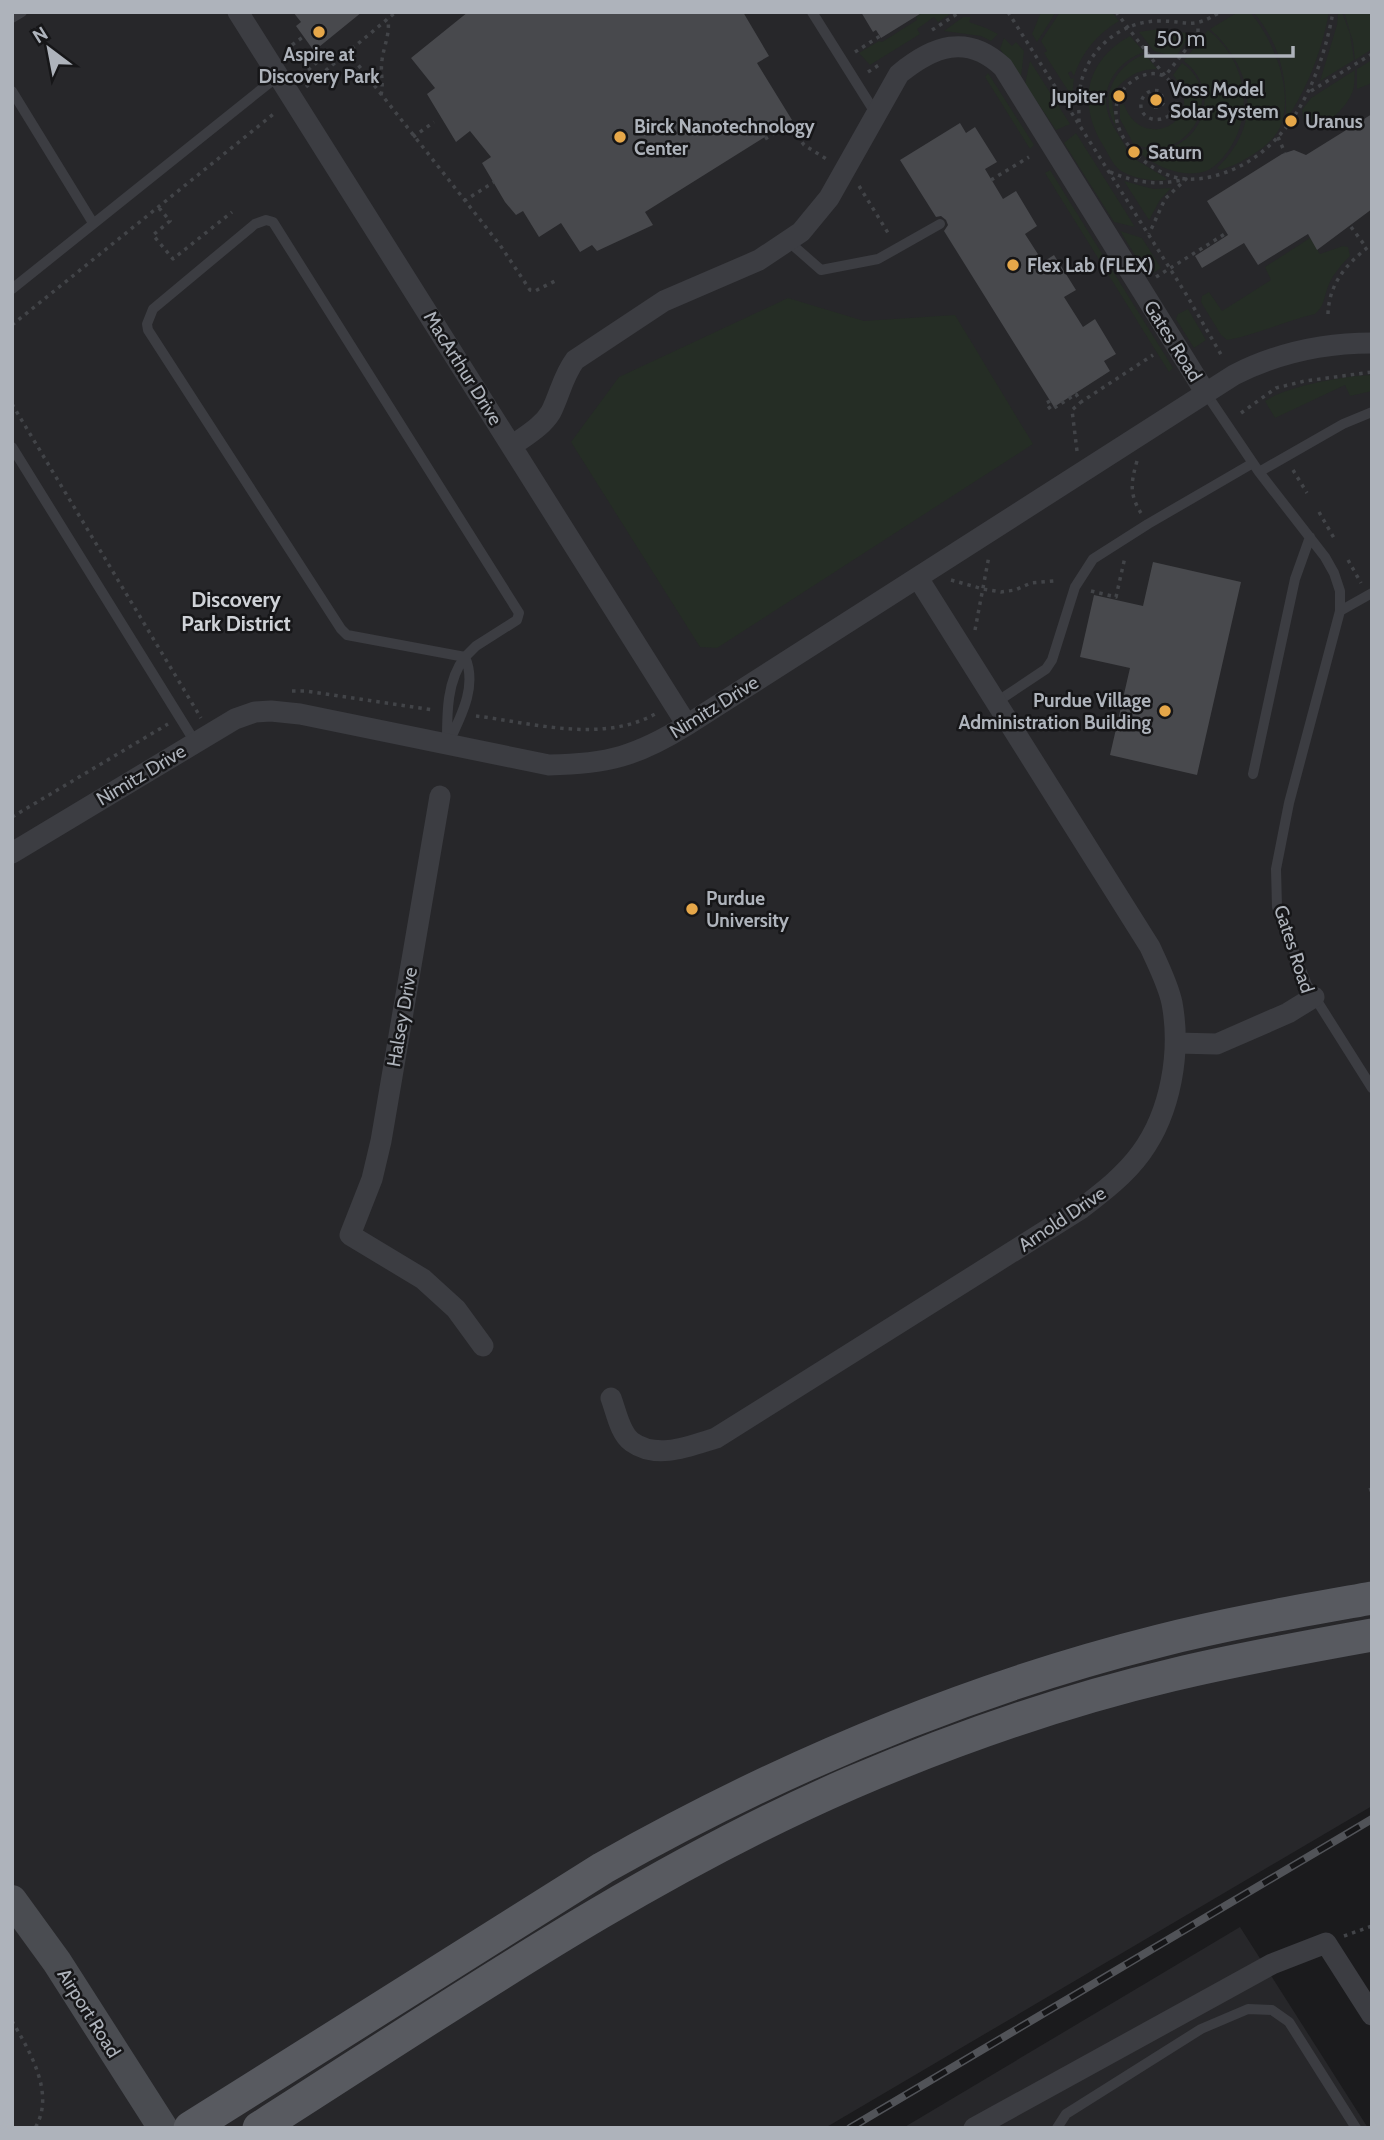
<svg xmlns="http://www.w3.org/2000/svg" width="1384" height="2140" viewBox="0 0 1384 2140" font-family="Cabin,sans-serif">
  <rect width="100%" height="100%" fill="#1b1b1d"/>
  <!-- built -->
  <path fill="#27272a" d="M12,12H1372V1806L825,2128H12Z
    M1240,1927L1368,2128H903Z"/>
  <!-- green -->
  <path fill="#252d25" d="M923,12H953L938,22L934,17L917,29L920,34L870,65L859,53L879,41L882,42L917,20L916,17Z
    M1041,12H1056L1037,42L1032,34Z
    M1060,12H1112L1119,21C1097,34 1082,52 1074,76L1071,71L1068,73L1071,79L1074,78L1072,97L1044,53L1047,51L1041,41Z
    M1238,12H1250C1273,39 1294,89 1281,125C1273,146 1240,164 1220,170L1217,168C1263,125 1254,69 1210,29Z
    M1253,12H1329C1322,49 1310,82 1290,114H1286C1287,76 1279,41 1253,12Z
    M1338,12H1342L1350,34L1354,60L1320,81L1337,25Z
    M1344,12L1372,13V49L1355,60L1353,42Z
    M963,17H971L969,22L986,28L998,34L991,41L981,36L944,31Z
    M1159,29L1186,33L1189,36L1176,57L1154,51L1139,32Z
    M1208,30C1245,59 1256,111 1228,151C1222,159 1213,170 1203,172C1181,177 1160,168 1142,155L1143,149C1197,159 1227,94 1184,61Z
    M1130,36L1144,52C1114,63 1097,92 1111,122C1117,134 1125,142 1128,155L1166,178V180C1151,181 1136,179 1123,172C1114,168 1109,155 1104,147C1077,104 1085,61 1130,36Z
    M1004,38L1012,46L1016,42L1024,51L1021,77L1000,49Z
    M1145,54L1157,69C1135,69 1123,80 1111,95L1116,127C1098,97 1115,66 1145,54Z
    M1372,60V83L1357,89V69Z
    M1030,61L1070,124L1056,130L1025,84Z
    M1182,63C1229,94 1185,170 1133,143L1120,119V105L1124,104C1141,155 1211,120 1173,75Z
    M1355,70C1354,77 1355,87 1352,93C1344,111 1323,131 1304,122L1302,110L1311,98Z
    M988,73L1034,145L1030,149L985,77Z
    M1076,133L1135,227L1114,222L1064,143Z
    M1050,170L1173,368L1169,372L1045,173Z
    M1124,181L1153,189L1171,188L1160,200L1149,220Z
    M1120,231L1142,238L1161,268L1153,273L1145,271Z
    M1310,238L1320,254L1343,246L1348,247L1350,256C1342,264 1334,273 1329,284C1324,295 1325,306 1315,314C1284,321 1257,335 1227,340L1221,335L1201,302L1202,296L1209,292L1222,311L1271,280L1265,267Z
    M788,298L864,321L955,315L1033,444L717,648L700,647L571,442L619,377Z
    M1188,309L1206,340L1194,348L1176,319L1178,314Z
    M1372,375V391L1350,396L1345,385L1275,418L1265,401C1287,386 1344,376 1372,375Z"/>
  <!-- building -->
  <path fill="#48494d" d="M293,12H362L314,51L296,26L301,22Z
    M468,12H743L769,56L757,63L792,120L645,212L653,225L597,251L592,245L580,252L561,223L539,237L523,211L516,215L505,202L482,163L491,157L470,131L456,142L427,94L435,88L411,58Z
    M861,12H923L881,38L876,30L873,32Z
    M1372,114V209L1368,212L1317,250L1308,234L1258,265L1244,243L1202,268L1195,256L1228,235L1207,201L1282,154L1294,150L1306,155Z
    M960,123L966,133L975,127L997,162L985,169L1003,199L1016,191L1037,226L1025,234L1043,262L1054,255L1076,290L1064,297L1083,327L1095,319L1116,354L1104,361L1110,371L1054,407L944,231L948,225L946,220L941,216L936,217L900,160Z
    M1153,562L1241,582L1197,775L1110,755L1130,668L1080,657L1094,595L1143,606Z"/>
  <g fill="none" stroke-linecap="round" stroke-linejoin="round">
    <!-- path -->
    <path stroke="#424448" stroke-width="3.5" stroke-dasharray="3.5 5" stroke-linecap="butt" d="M1008,12L1186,294L1223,358
      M1116,12L1165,76L1198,34V25
      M932,30L960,12
      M292,45L303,37
      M348,52L500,245L530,290L535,291L555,281
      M855,52L880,36
      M308,70L321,59L316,50
      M868,72L882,63
      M306,87L396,12
      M1311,91L1372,54
      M381,95C384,83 380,72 382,60C384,45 390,35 388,19
      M1154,107H1160L1164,102L1160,91C1140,86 1133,114 1152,119C1159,121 1167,118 1172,113C1177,108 1178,101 1176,94C1167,56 1118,77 1116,109C1114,141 1147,169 1174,177C1190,181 1206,179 1221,174C1290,152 1321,78 1333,12
      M1079,122C1079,107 1078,93 1082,79C1092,45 1124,21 1159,21C1190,21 1191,30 1220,12
      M413,137L434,122
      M1278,137L1285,153
      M765,139L790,124L804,145L828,160
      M1110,172C1137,183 1158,186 1186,179L1165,199L1149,234
      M991,180L1029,157
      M859,186L890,236
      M464,201L494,182
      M159,208L170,221L153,235L173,259L232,212
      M1351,227L1366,247
      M1156,277L1228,232
      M1328,314C1329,283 1347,263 1372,244
      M12,325L276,112
      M1050,401L1046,403L1051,410L1076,394L1081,402L1153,355
      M12,404L201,718
      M1241,413L1276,388L1305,381L1372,372
      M1077,451L1072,410L1081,402
      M1137,461C1131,482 1129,494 1141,513
      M1293,470L1307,493
      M1319,512L1334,538
      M1348,560L1361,583
      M951,580L983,589L1001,592L1015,590L1031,583L1054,581
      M1091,591L1116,597L1125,557
      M975,630L989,556
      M292,691H306L434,710
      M476,716C533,723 603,744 657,713
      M12,817L168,724
      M1369,1490L1372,1489
      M1344,1936L1372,1926
      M12,2021C29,2050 56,2094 35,2128"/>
    <!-- lane -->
    <path stroke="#3c3d42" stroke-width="10" d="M812,12L876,114
      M12,18L22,12
      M12,91L93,223
      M266,220L273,222L519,613L517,620L476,646L465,657L347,635L341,629L148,330L147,324L153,309L255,224Z
      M788,241L821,270L878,259L940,224
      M12,289L278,76
      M1205,392L1259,472L1325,557L1334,573L1340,591V611L1289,803L1276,869L1277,907L1307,985L1372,1088
      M12,447L195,742
      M1259,472L1343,424L1372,412
      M1340,611L1372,593
      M465,657C478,687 460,718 447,746C447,716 446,681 465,657Z
      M995,703L1046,669L1052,660L1075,587L1093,559L1148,524L1253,463
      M1253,774L1295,579L1310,537
      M1057,2128L1066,2114L1201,2029L1248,2009L1272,2010L1289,2022L1356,2128"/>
    <!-- street -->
    <path stroke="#3c3d42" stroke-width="21" d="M238,12L687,725
      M512,446C525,436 542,427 551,412C560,394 563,376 575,360L664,301L759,260L801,232L829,198L899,74C933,46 967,33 1003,67L1205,392
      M440,796L381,1141L372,1179L350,1235L423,1279L456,1309L483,1346
      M12,853L235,719L255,712L271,711L300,714L549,765C608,764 637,756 687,725L1234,375C1277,353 1324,343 1372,343
      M1176,1043L1217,1044L1288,1013L1314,997
      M611,1398C616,1411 620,1434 632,1442C657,1460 690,1446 716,1438L1082,1208C1103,1192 1125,1175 1141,1153C1171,1112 1181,1052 1172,1003C1168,984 1158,965 1150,947L918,578
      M974,2128L1272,1964L1326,1943L1372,2015"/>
    <!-- secondary -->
    <path stroke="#4a4c51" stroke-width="30" d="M12,1900L57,1962L163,2128"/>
    <!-- primary -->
    <path stroke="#585a60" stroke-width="33" d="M190,2128L603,1868C778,1769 964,1690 1159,1641C1230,1623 1300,1611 1372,1598
      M259,2128C451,2006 641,1874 851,1783C954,1739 1062,1701 1172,1675C1238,1659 1305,1647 1372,1635"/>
    <defs>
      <path id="rail" d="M850,2128L1372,1819"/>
    </defs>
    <!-- rail casing -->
    <use href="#rail" stroke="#515358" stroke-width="8"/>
    <!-- rail -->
    <use href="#rail" stroke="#161618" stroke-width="5" stroke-dasharray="16" stroke-linecap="butt"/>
  </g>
  <!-- markers -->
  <g fill="#e6a749" stroke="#161618" stroke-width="2.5">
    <circle cx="319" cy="32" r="7"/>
    <circle cx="1119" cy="96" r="7"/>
    <circle cx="1156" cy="100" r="7"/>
    <circle cx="1291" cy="121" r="7"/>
    <circle cx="620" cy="137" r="7"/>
    <circle cx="1134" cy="152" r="7"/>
    <circle cx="1013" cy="265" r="7"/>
    <circle cx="1165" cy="711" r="7"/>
    <circle cx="692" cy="909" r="7"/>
  </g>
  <g text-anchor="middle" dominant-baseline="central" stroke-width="5" stroke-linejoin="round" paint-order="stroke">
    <!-- poi labels -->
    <g font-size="19" font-weight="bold" fill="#aeb3bb" stroke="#161618" text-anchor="start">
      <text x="319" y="54" text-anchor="middle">Aspire at<tspan x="319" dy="22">Discovery Park</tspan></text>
      <text x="1170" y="89">Voss Model<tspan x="1170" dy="22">Solar System</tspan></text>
      <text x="1105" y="96" text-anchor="end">Jupiter</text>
      <text x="1305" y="121">Uranus</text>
      <text x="634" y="126">Birck Nanotechnology<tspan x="634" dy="22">Center</tspan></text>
      <text x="1148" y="152">Saturn</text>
      <text x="1027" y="265">Flex Lab (FLEX)</text>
      <text x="1151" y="700" text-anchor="end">Purdue Village<tspan x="1151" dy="22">Administration Building</tspan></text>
      <text x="706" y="898">Purdue<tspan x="706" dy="22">University</tspan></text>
    </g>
    <!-- street labels -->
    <g font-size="19" fill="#aeb3bb" stroke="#161618">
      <text transform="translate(1173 341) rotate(58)">Gates Road</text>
      <text transform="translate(463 368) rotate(58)">MacArthur Drive</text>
      <text transform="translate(714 707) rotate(-32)">Nimitz Drive</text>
      <text transform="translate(141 775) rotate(-31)">Nimitz Drive</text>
      <text transform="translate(1294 949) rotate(72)">Gates Road</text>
      <text transform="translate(402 1017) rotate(-80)">Halsey Drive</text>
      <text transform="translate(1062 1219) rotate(-34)">Arnold Drive</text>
      <text transform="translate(89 2013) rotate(58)">Airport Road</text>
    </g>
    <!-- neighbourhood labels -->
    <g font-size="21" font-weight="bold" fill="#cfd2d7" stroke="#161618">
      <text x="236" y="599">Discovery<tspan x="236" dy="24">Park District</tspan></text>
    </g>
  </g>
  <!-- border -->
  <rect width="1384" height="2140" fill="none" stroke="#aeb3bb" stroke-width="28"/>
  <!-- north arrow -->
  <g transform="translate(49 49) rotate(328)" stroke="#161618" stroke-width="5" paint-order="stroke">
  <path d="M0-5L12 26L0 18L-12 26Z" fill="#aeb3bb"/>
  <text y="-10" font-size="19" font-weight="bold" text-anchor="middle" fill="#aeb3bb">N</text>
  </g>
  <!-- scale -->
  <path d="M1146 46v10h147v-10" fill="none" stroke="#aeb3bb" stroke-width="3.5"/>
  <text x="1156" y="46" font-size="21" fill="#aeb3bb" stroke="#161618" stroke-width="5" paint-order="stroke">50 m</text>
</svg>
